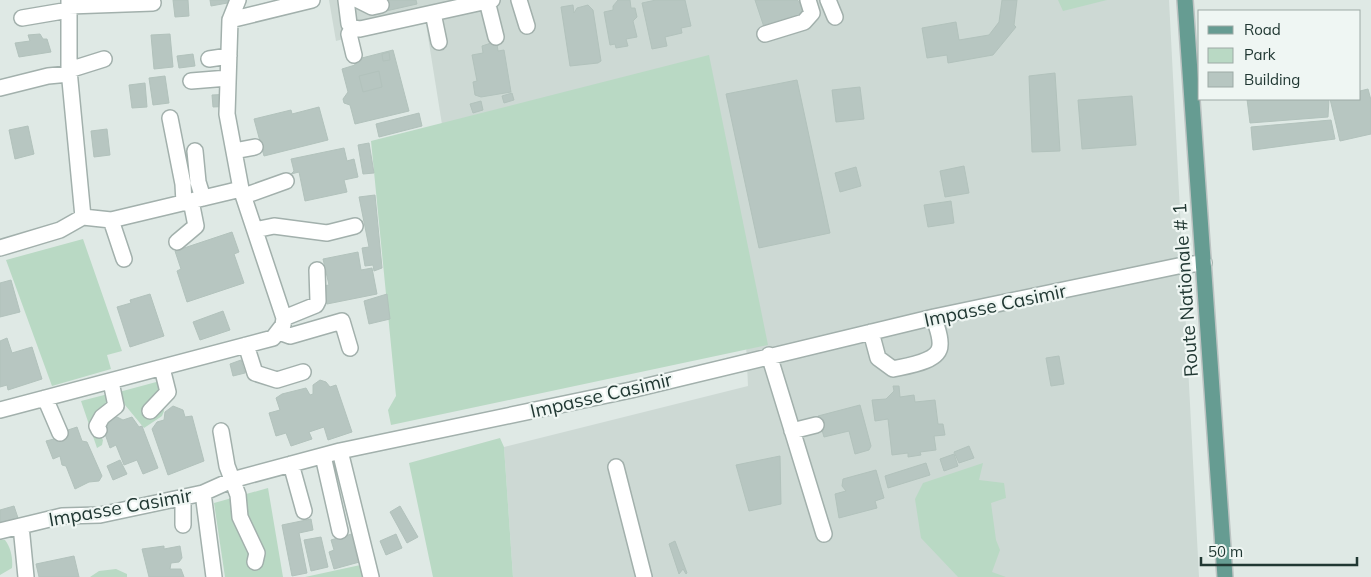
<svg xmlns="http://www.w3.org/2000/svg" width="1371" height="577" viewBox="0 0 1371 577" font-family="Mulish,sans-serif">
  <rect width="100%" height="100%" fill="#dfe9e5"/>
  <!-- built -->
  <path fill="#cdd9d4" d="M329,0H1169L1199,577H513L504,447L748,386L745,322L444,137L425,18L336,41Z"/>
  <!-- green -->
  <path fill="#b9d9c4" d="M1058,0H1107L1063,11Z
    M709,55L768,345L391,425L388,410L396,396L371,141Z
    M83,239L122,351L107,355L111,369L52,386L6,260Z
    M160,381L159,392L164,411L162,416L144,428L125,405L119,392Z
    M108,394L110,404L97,412L98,433L103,440L102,445L97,448L81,401Z
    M500,438L504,447L513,577H433L409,463Z
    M983,463L979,480L1004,483L1006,498L991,503L996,540L1000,550L992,572L1006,577H958L921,538L915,499L923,483Z
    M268,488L283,577H225L214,503Z
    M0,540H5C11,548 13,558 12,568L0,575Z
    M365,564L367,577H305Z
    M116,569L127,574V577H90L99,571Z"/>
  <!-- building -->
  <path fill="#b7c6c1" stroke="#b2c2bc" d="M173,0H188L189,16L175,17Z
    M210,0H233V2L211,6Z
    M385,0H416L417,4L386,11Z
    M618,0H630L631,8H635L637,17L633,21L637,37L626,39L628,46L616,48L615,44L610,45L604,12L613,10V6Z
    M656,0H685L691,26L681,28L682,33L665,37L667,46L652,49L642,3Z
    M755,0H797L804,6V15L764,27Z
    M1002,0H1017L1014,25L1016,27L993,55L948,63L947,55L927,58L922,28L956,22L959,40L989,35L999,22Z
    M573,5L574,13L577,8L588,5L593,10L601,61L598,63L570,66L561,7Z
    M40,34L43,39H47L51,52L19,57L15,43L30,41L28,35Z
    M170,34L173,67L154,69L151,35Z
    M494,42L497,44L498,51L504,50L511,92L481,97L475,95L473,82L477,81L472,55L483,53L482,46Z
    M393,50L409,111L355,124L350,105L344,103L343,99L348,92L342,69L355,65L354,61L358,59Z
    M389,52L390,60L383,61L382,54Z
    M193,54L195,66L179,68L177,56Z
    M379,71L382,87L363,92L359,76Z
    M1055,73L1060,151L1032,152L1029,76Z
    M165,76L169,103L153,105L149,78Z
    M797,80L830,233L759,248L726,94Z
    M145,83L147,107L132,108L129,85Z
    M860,87L864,119L836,122L832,90Z
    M1368,89L1371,100V134L1340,141L1330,99H1360V91Z
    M512,93L514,100L504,103L502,96Z
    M232,94L233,106L213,107L212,95Z
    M1132,96L1136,145L1082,149L1078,100Z
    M1247,99H1329L1328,117L1250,123Z
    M481,101L483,110L473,113L470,104Z
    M319,107L328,140L264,156L254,119L291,110L292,114Z
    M419,113L422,126L379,137L376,124Z
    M1331,120L1335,139L1253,150L1251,127Z
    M28,126L34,154L15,159L9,130Z
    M107,129L110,155L94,157L91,131Z
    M369,143L374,173L363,174L358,145Z
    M344,148L347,161L354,159L358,177L344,180L347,192L305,201L299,172L291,174L294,171L291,159Z
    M964,166L969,193L945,197L940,171Z
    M856,167L861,186L840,192L835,173Z
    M375,195L382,268L374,271L373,265L365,266L362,248L369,247L359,197Z
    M951,201L954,223L928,227L924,205Z
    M232,232L239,252L234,254L244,283L187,302L177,271L181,269L175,251Z
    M358,252L361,270L372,268L377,294L327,304L323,286L329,285L323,259Z
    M11,280L20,312L0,317V283Z
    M150,294L164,336L130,347L117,307L131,303L130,300Z
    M387,294L390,319L369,324L364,301Z
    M223,311L230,330L200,340L193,322Z
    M7,338L12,353L32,347L42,379L8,390L7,385L0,387V341Z
    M1059,356L1064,384L1051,386L1046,358Z
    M241,360L245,373L233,376L230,364Z
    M320,380L326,382L330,387L336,385L352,432L328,440L324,427L309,432L312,439L291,446L286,433L276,436L269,413L280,410L276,398L282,394L306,388L310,395L313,394V385Z
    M893,386H899L900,397L914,395L915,402L935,400L938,424H943L945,435L934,436L936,450L920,452L921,455L908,457V453L892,455L888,419L875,421L872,400L886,399L894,391Z
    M860,405L871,446L869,450L855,454L849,431L824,437L818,416Z
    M173,406L183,410L185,417L192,416L204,461L168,475L152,429L157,422L164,420L165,412Z
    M117,417L123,420L132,417L139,427L142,426L158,468L143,474L137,460L124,465L116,445L110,448L103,428L107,426L109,419Z
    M77,427L82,441L87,442L102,476L99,481L89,482L75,489L66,466L62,465L60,456L53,459L46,441L66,436L68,430Z
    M969,446L974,458L959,463L954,452Z
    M954,454L958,466L944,471L940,459Z
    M780,456L781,504L749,511L736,465Z
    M120,460L127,474L113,480L107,466Z
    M926,463L930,475L888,488L885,476Z
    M876,470L884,498L875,501L877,508L839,518L835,494L846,491L842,486L843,479Z
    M14,506L18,518L0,523V510Z
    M400,506L418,537L407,543L390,512Z
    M311,519L313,530L299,533L307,573L292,576L282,525Z
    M355,533L363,561L334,569L329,552L334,550L331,540Z
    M396,534L402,548L386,555L380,541Z
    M321,537L328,567L311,571L304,540Z
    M675,541L687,573L686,574L683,569L679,574L669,544Z
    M164,546V549L180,546L182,558L179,562L171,563L170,569H181L184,577H149L142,549Z
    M74,556L79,577H39L36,564Z"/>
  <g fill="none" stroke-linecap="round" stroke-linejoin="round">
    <defs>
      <path id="minor" d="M69,0V70L83,217
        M346,0L349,24L353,28L360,29L492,0
        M358,0L372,7L381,5
        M519,0L527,26
        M828,0L835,17
        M487,1L496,37
        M69,6L153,3
        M433,13L439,42
        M22,18L69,10
        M230,20L238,0
        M353,28L349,34L354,55
        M765,34L804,22L812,13L808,0
        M209,59L229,56
        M69,70L104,59
        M191,81L228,78
        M0,88L48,76L69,74
        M170,118L183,184L184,203
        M195,151L198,182L203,198
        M234,151L255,147
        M241,189L227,114L230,20L312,0
        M244,196L286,181
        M111,220L124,259
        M255,230L274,226L327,233L355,226
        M177,242L196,226L191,201
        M0,248L60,230L83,217L111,220L241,189L284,318L283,325L273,338L0,410
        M284,318L316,305L318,301L317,270
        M279,332L290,336L342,321L350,348
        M871,332L878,358L893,369C906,366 940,362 940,345C941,336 936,326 934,317
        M246,345L255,373L277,380L303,372
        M769,355L824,534
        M45,398L60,433
        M150,411L168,392L162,368
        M99,430L97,426L102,417L116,406L111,382
        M221,431L227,466L238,495L240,517L257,553L255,562
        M792,431L816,425
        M340,451L371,577
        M323,456L340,531
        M291,464L304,511
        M616,467L644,577
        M203,493L214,577
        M183,497V525
        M21,526L26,577
        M0,531L62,516L100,515L203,493L232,480L340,451L631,390L934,317L1183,265L1204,263"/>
      <path id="major" d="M1185,0L1225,577"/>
    </defs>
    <!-- minor casing -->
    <use href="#minor" stroke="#a2b0ac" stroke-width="18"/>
    <!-- major casing -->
    <use href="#major" stroke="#bcc3c2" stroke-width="18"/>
    <!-- minor -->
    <use href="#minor" stroke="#fff" stroke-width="15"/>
    <!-- major -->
    <use href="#major" stroke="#669c92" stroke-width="15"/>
  </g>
  <g text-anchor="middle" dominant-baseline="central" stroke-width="4.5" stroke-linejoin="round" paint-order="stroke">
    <!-- street labels -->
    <g font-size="19" fill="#213833" stroke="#eff6f3">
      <text transform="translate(1185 290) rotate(-94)">Route Nationale # 1</text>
      <text transform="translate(995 305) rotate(-12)">Impasse Casimir</text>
      <text transform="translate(601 395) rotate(-13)">Impasse Casimir</text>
      <text transform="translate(120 507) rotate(-10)">Impasse Casimir</text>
    </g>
  </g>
  <!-- legend -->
  <rect x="1198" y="10" width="162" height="90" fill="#eff6f3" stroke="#9daaa6"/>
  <rect x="1208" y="26" width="25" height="8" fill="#669c92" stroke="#9daaa6"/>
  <text x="1244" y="35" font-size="15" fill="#213833">Road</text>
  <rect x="1208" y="48" width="25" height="15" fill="#b9d9c4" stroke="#9daaa6"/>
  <text x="1244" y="60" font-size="15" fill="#213833">Park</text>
  <rect x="1208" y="72" width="25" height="15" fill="#b7c6c1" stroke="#9daaa6"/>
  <text x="1244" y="85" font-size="15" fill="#213833">Building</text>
  <!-- scale -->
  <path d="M1201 557v8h156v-8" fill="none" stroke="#213833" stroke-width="2.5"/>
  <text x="1208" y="557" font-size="15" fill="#213833" stroke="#eff6f3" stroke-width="4" paint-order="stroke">50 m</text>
</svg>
